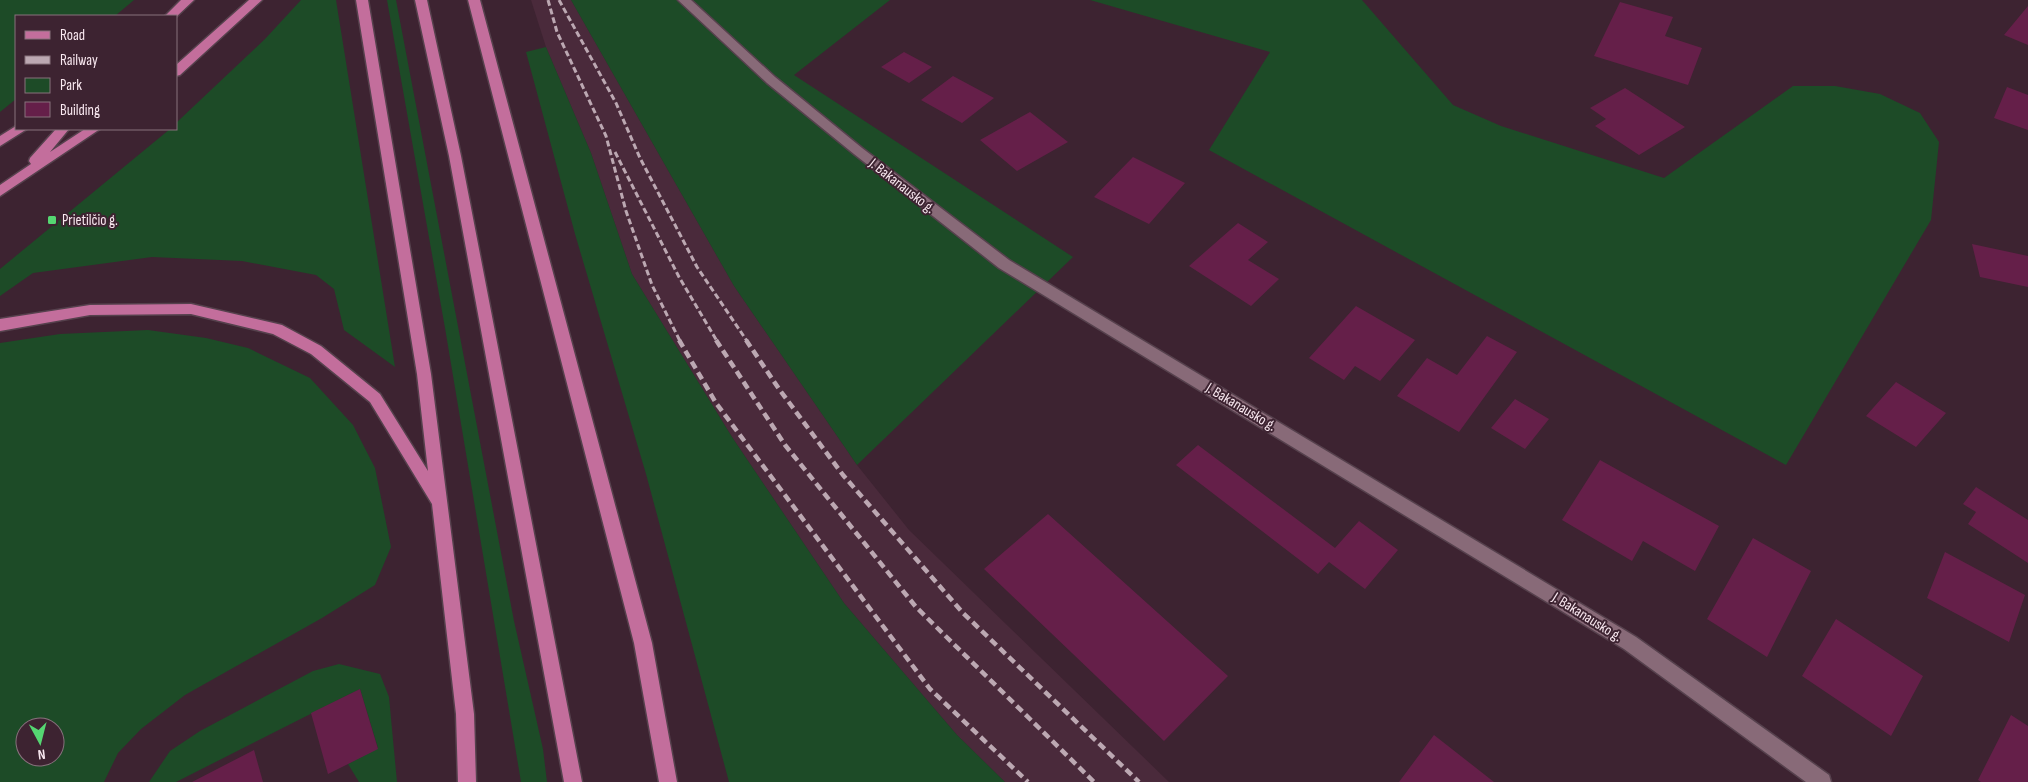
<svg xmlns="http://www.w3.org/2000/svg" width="2028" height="782" viewBox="0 0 2028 782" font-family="'Sofia Sans Condensed',sans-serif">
  <rect width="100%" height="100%" fill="#3d2331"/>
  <!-- built -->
  <path fill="#4a2a3b" d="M531,0H571L734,286L857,465L909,530L1169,782H1005L957,735L844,603L732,437L632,274L591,153L546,47Z"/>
  <!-- green -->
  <path fill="#1d4b27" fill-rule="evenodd" d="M0,0H134L115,16H16V99L0,112Z
    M301,0H336L395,367L344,330L334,289L316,275L242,261L152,257L33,273L0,296V269L170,129H176V123L265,39Z
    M387,0H396L514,621L543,749L547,782H521L445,328Z
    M571,0H890L794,75L1073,257L857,465L734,286Z
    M1090,0H1362L1453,105L1501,126L1664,178L1793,86H1835L1880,94L1920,113L1939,142L1931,220L1786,465L1209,150L1270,52Z
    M546,47L591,153L632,274L732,437L844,603L957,735L1005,782H729L646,474L575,234L526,52Z
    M148,330L206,338L248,348L310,378L353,425L375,468L391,547L375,585L322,618L185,695L141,729L118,753L104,782H0V343L60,334ZM25,727H55V757H25Z
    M339,664L380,674L389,697L397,782H359L348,764L378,748L360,689L176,782H149L170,751L200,731L313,671Z"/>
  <!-- building -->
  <path fill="#651f49" d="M1620,2L1673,17L1665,36L1702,48L1688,85L1594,56Z
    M2028,6V45L2004,35Z
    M904,52L932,67L909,83L881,67Z
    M953,76L994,98L962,123L921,100Z
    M2007,87L2028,95V130L1994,118Z
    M1625,88L1685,127L1639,155L1595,126L1606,119L1590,108Z
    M1030,112L1068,142L1017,171L980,140Z
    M1133,157L1185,183L1149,224L1094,197Z
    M1238,223L1268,242L1248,260L1279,279L1251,306L1189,266Z
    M1972,244L2028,256V287L1980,277Z
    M1356,306L1415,340L1380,381L1355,366L1344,380L1309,358Z
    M1487,336L1517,352L1459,432L1397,396L1427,358L1457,375Z
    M1896,382L1946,413L1916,447L1866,416Z
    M1515,399L1549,419L1525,449L1491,428Z
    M1198,445L1335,548L1359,521L1398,550L1365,589L1329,562L1318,574L1176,465Z
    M1600,460L1719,526L1695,571L1643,541L1632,561L1562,520Z
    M1976,487L2028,520V563L1968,524L1976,512L1963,504Z
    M1048,514L1228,676L1164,741L984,569Z
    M1753,538L1811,571L1767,657L1707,619Z
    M1945,552L2025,595L2009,642L1927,598Z
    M1836,619L1923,676L1891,736L1802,676Z
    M360,689L378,749L328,774L311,713Z
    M2011,715L2028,726V782H1981L1978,780Z
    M1434,735L1494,782H1399Z
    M254,750L263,782H192Z"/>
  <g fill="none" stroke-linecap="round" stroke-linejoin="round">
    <defs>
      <path id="minor" d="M678,0H691L775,77L862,148L1009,260L1636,637L1829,775L1831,782H1806L1624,649L999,268L854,154L767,83Z"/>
      <path id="primary" d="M181,0H194L176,17L165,16Z
        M249,0H262L180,75L176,76V65Z
        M356,0H368L431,374L474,714L476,782H458L456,714L432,504L370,402L311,354L273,334L191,314L90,315L0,331V319L90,305L191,304L282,325L321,346L380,394L428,471L417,374Z
        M415,0H427L461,156L582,782H564L449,156Z
        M468,0H480L652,643L677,782H659L634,643Z
        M16,126V129H27L0,146V136Z
        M56,129H69L50,152L85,129H100L0,196V185L31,164L29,161L30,158Z"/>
    </defs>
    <!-- minor casing -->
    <use href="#minor" stroke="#56414d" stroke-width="3"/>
    <!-- primary casing -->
    <use href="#primary" stroke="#56414d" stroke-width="3"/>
    <!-- minor -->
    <use href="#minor" fill="#886a78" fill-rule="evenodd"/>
    <!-- primary -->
    <use href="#primary" fill="#c36e9c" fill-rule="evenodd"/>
    <!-- rail-far1 -->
    <path stroke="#bca8b2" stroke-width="3" stroke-dasharray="6 3" stroke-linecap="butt" d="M548,0L557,32L606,136L626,211L652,285L680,341
      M559,0L616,103L640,158L697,267L747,341
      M615,152L679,277L717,341"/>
    <!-- rail -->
    <path stroke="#bca8b2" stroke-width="4.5" stroke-dasharray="8 4.5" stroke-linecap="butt" d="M679,340L716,403L930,689L1028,782
      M716,340L785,445L916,607L1094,782
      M746,340L779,389L843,475L963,613L1139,782"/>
  </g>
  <!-- markers -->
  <rect fill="#55d672" stroke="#3d2331" stroke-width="2" x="47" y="215" width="10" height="10" rx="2.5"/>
  <g text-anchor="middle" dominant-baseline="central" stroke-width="4" stroke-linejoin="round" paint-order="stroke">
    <!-- street labels -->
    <g font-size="15" fill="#f9e8f0" stroke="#3d2331">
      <text transform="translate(902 186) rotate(38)">J. Bakanausko g.</text>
      <text transform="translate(1241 407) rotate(31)">J. Bakanausko g.</text>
      <text transform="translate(1587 617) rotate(32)">J. Bakanausko g.</text>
    </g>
    <!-- poi labels -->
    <g font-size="15" fill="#f9e8f0" stroke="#3d2331" text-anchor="start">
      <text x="62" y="220">Prietilčio g.</text>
    </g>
  </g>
  <!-- legend -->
  <rect x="15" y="15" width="162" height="115" fill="#3d2331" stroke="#88727d"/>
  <rect x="25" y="31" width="25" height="8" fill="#c36e9c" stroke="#88727d"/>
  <text x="60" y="40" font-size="15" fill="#f9e8f0">Road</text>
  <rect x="25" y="56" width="25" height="8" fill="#bca8b2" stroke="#88727d"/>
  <text x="60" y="65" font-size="15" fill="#f9e8f0">Railway</text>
  <rect x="25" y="78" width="25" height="15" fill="#1d4b27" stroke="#88727d"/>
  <text x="60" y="90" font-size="15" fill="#f9e8f0">Park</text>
  <rect x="25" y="102" width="25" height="15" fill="#651f49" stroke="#88727d"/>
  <text x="60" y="115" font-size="15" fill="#f9e8f0">Building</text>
  <!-- north arrow -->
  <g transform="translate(40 742) rotate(173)"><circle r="24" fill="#3d2331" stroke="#88727d"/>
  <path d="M0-4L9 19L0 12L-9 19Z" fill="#55d672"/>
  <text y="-8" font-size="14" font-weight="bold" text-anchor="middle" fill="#f9e8f0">N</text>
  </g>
</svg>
